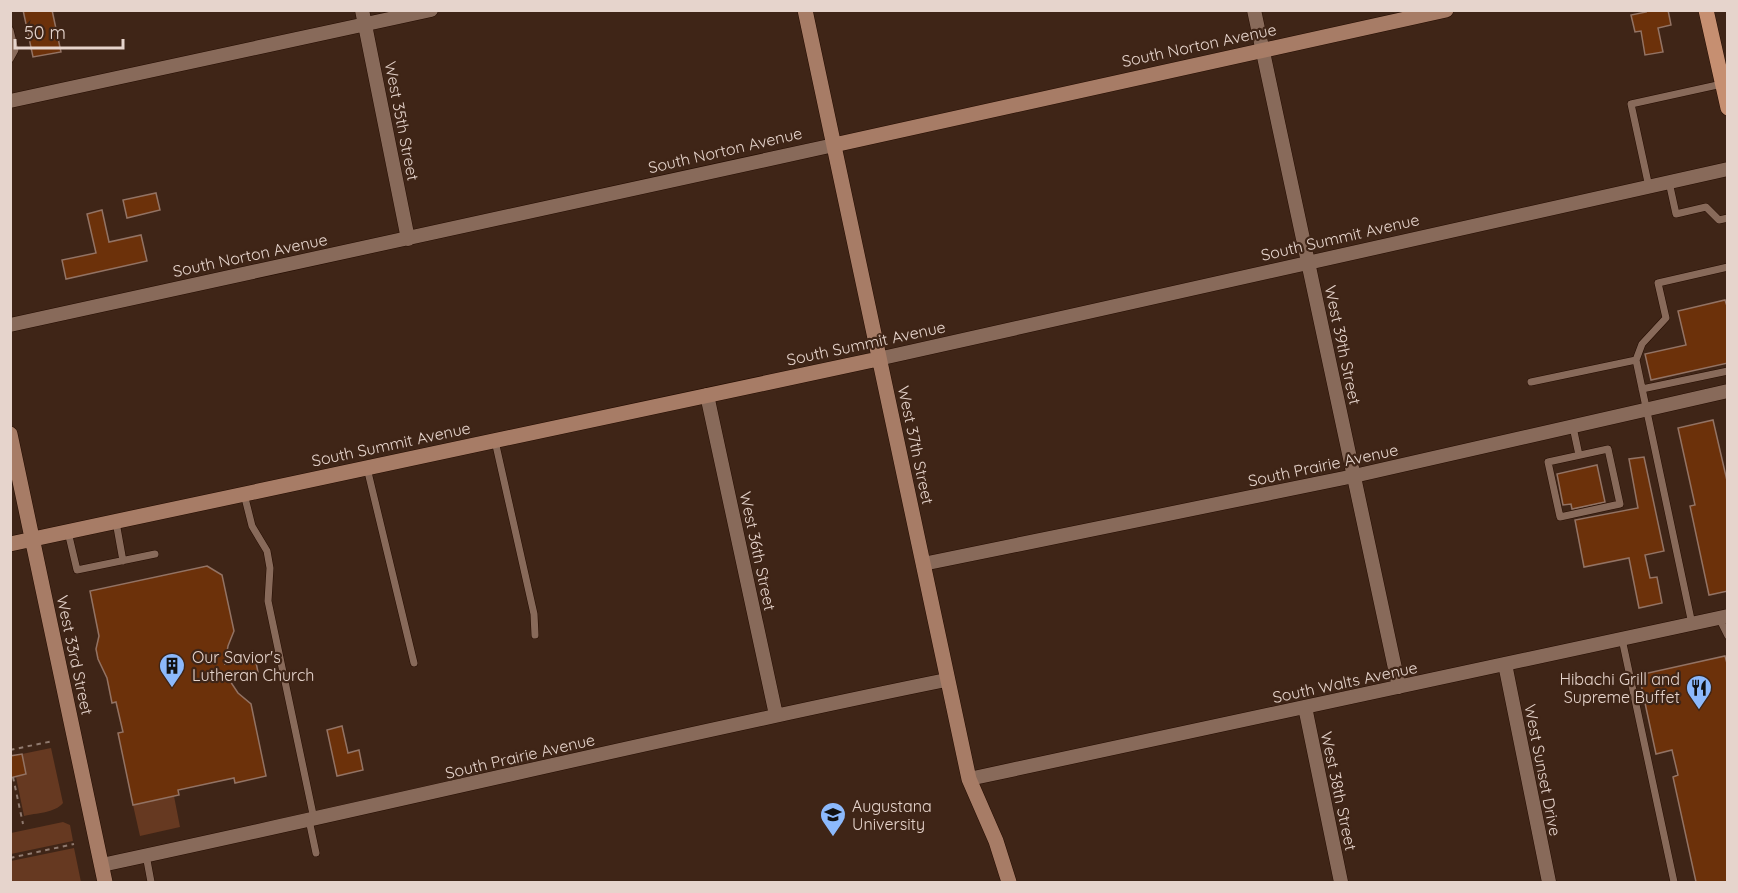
<svg xmlns="http://www.w3.org/2000/svg" width="1738" height="893" viewBox="0 0 1738 893" font-family="Quicksand,sans-serif">
  <rect width="100%" height="100%" fill="#3f2517"/>
  <!-- green -->
  <path fill="#663921" d="M51,748L63,803C55,813 36,813 24,816L16,777L26,774L22,754Z
    M174,796L180,827L140,836L133,805Z
    M63,822L70,825L73,841L11,854V833Z
    M74,848L81,882H11V861Z"/>
  <!-- building -->
  <path fill="#6c310a" stroke="#937364" stroke-width="1.5" d="M23,10H52L61,52L33,57Z
    M1645,10H1668L1671,25L1658,28L1663,52L1645,55L1641,31L1635,32L1631,15L1646,12Z
    M156,193L160,210L127,218L123,200Z
    M102,210L109,242L141,235L147,261L66,279L62,260L96,253L87,214Z
    M1725,300L1728,309V363L1651,380L1645,354L1686,345L1678,311Z
    M1713,420L1728,485V591L1709,595L1690,506L1695,505L1678,428Z
    M1644,457L1664,551L1645,555L1650,578L1657,577L1662,603L1639,608L1629,558L1584,567L1575,520L1638,508L1629,459Z
    M1597,465L1605,502L1572,509L1571,504L1563,505L1557,474Z
    M207,566L222,575L234,631L228,646L225,664L255,658L258,672L228,678L238,693L251,704L266,776L235,783L234,778L178,790L179,795L133,805L118,733L123,732L116,702L112,703L107,678L98,659L96,649L99,636L90,591Z
    M1725,656L1728,667V882H1696L1673,777L1678,775L1672,750L1656,754L1639,675Z
    M342,726L348,753L359,750L363,770L337,776L327,730Z
    M22,754L26,774L10,778V756Z"/>
  <g fill="none" stroke-linecap="round" stroke-linejoin="round">
    <defs>
      <path id="lane" d="M10,30L15,50L10,59
        M1669,182L1676,214L1706,207L1719,220L1728,218
        M1649,187L1631,104L1722,84
        M1531,382L1636,360
        M1642,389L1728,371
        M1573,427L1579,455
        M495,441L534,614L535,635
        M1608,449L1620,504L1560,517L1548,462Z
        M367,468L414,663
        M244,494L252,526L267,551L270,568L268,601L314,819
        M116,522L123,561
        M68,532L77,570L155,554
        M1719,618L1728,636
        M1692,624L1636,360L1642,344L1666,318L1658,283L1728,267
        M1622,639L1674,882
        M309,820L316,853
        M146,855L151,882"/>
      <path id="street" d="M362,10L408,239
        M1254,10L1399,687
        M10,101L431,10
        M10,325L834,145
        M878,359L1728,169
        M707,395L776,715
        M923,564L1354,476L1728,391
        M1505,664L1549,882
        M1305,707L1341,882
        M969,779L1728,616
        M102,865C384,805 664,737 946,680"/>
      <path id="secondary" d="M805,10L969,779L996,841L1009,882
        M834,145L1446,10
        M10,434L105,882
        M10,544L878,359"/>
      <path id="primary" d="M1706,10L1728,108"/>
    </defs>
    <!-- lane casing -->
    <use href="#lane" stroke="#250d02" stroke-width="8"/>
    <!-- street casing -->
    <use href="#street" stroke="#250d02" stroke-width="15"/>
    <!-- secondary casing -->
    <use href="#secondary" stroke="#250d02" stroke-width="16"/>
    <!-- primary casing -->
    <use href="#primary" stroke="#250d02" stroke-width="16"/>
    <!-- path -->
    <path stroke="#907a6f" stroke-width="2" stroke-dasharray="4.5 4.5" stroke-linecap="butt" d="M10,750L53,741
      M13,777L23,824
      M10,858L74,844"/>
    <!-- lane -->
    <use href="#lane" stroke="#886a5a" stroke-width="7"/>
    <!-- street -->
    <use href="#street" stroke="#886a5a" stroke-width="14"/>
    <!-- secondary -->
    <use href="#secondary" stroke="#a77c66" stroke-width="15"/>
    <!-- primary -->
    <use href="#primary" stroke="#c68f71" stroke-width="15"/>
  </g>
  <!-- icons -->
  <defs>
    <symbol id="building-pin" viewBox="-11 -11 22 30"><path d="M0 17L-7.5 6A9.5 9.5 0 1 1 7.5 6Z" fill="#8cb9fc" stroke="#3f2517"/><path d="M-4-6H4V6H1V3H-1V6H-4ZM-2.5-4.3h1.7v1.8h-1.7ZM.8-4.3h1.7v1.8H.8ZM-2.5-1h1.7V.8h-1.7ZM.8-1h1.7V.8H.8Z" fill="#111"/></symbol>
    <symbol id="restaurant-pin" viewBox="-11 -11 22 30"><path d="M0 17L-7.5 6A9.5 9.5 0 1 1 7.5 6Z" fill="#8cb9fc" stroke="#3f2517"/><path d="M-5-6h1v4h1v-4h1v4h1v-4h1v5L-1.5 .5V6h-2V.5L-5-1ZM5-6V6H3V1.5H1.5Q1.5-4 5-6Z" fill="#111"/></symbol>
    <symbol id="university-pin" viewBox="-11 -11 22 30"><path d="M0 17L-7.5 6A9.5 9.5 0 1 1 7.5 6Z" fill="#8cb9fc" stroke="#3f2517"/><path d="M0-5L7-2L0 1L-7-2ZM-4 1L0 2.5L4 1V4Q0 6-4 4Z" fill="#111"/></symbol>
  </defs>
  <g fill-rule="evenodd">
    <use href="#building-pin" x="157" y="651" width="30" height="40"/>
    <use href="#restaurant-pin" x="1684" y="673" width="30" height="40"/>
    <use href="#university-pin" x="818" y="800" width="30" height="40"/>
  </g>
  <g text-anchor="middle" dominant-baseline="central" stroke-width="4.5" stroke-linejoin="round" paint-order="stroke">
    <!-- street labels -->
    <g font-size="16" fill="#e6d4cc" stroke="#3f2517">
      <text transform="translate(1199 45) rotate(-12)">South Norton Avenue</text>
      <text transform="translate(402 121) rotate(79)">West 35th Street</text>
      <text transform="translate(725 150) rotate(-13)">South Norton Avenue</text>
      <text transform="translate(1340 237) rotate(-13)">South Summit Avenue</text>
      <text transform="translate(250 255) rotate(-12)">South Norton Avenue</text>
      <text transform="translate(866 343) rotate(-12)">South Summit Avenue</text>
      <text transform="translate(1343 345) rotate(78)">West 39th Street</text>
      <text transform="translate(391 444) rotate(-12)">South Summit Avenue</text>
      <text transform="translate(916 445) rotate(78)">West 37th Street</text>
      <text transform="translate(1323 465) rotate(-12)">South Prairie Avenue</text>
      <text transform="translate(758 551) rotate(78)">West 36th Street</text>
      <text transform="translate(75 655) rotate(78)">West 33rd Street</text>
      <text transform="translate(1345 682) rotate(-12)">South Walts Avenue</text>
      <text transform="translate(520 756) rotate(-13)">South Prairie Avenue</text>
      <text transform="translate(1543 770) rotate(79)">West Sunset Drive</text>
      <text transform="translate(1339 791) rotate(78)">West 38th Street</text>
    </g>
    <!-- poi labels -->
    <g font-size="16" fill="#e6d4cc" stroke="#3f2517" text-anchor="start">
      <text x="192" y="657">Our Savior's<tspan x="192" dy="18">Lutheran Church</tspan></text>
      <text x="1680" y="679" text-anchor="end">Hibachi Grill and<tspan x="1680" dy="18">Supreme Buffet</tspan></text>
      <text x="852" y="806">Augustana<tspan x="852" dy="18">University</tspan></text>
    </g>
  </g>
  <!-- border -->
  <rect width="1738" height="893" fill="none" stroke="#e6d4cc" stroke-width="24"/>
  <!-- scale -->
  <path d="M15 39v9h108v-9" fill="none" stroke="#e6d4cc" stroke-width="3"/>
  <text x="24" y="39" font-size="18" fill="#e6d4cc" stroke="#3f2517" stroke-width="4.5" paint-order="stroke">50 m</text>
</svg>
